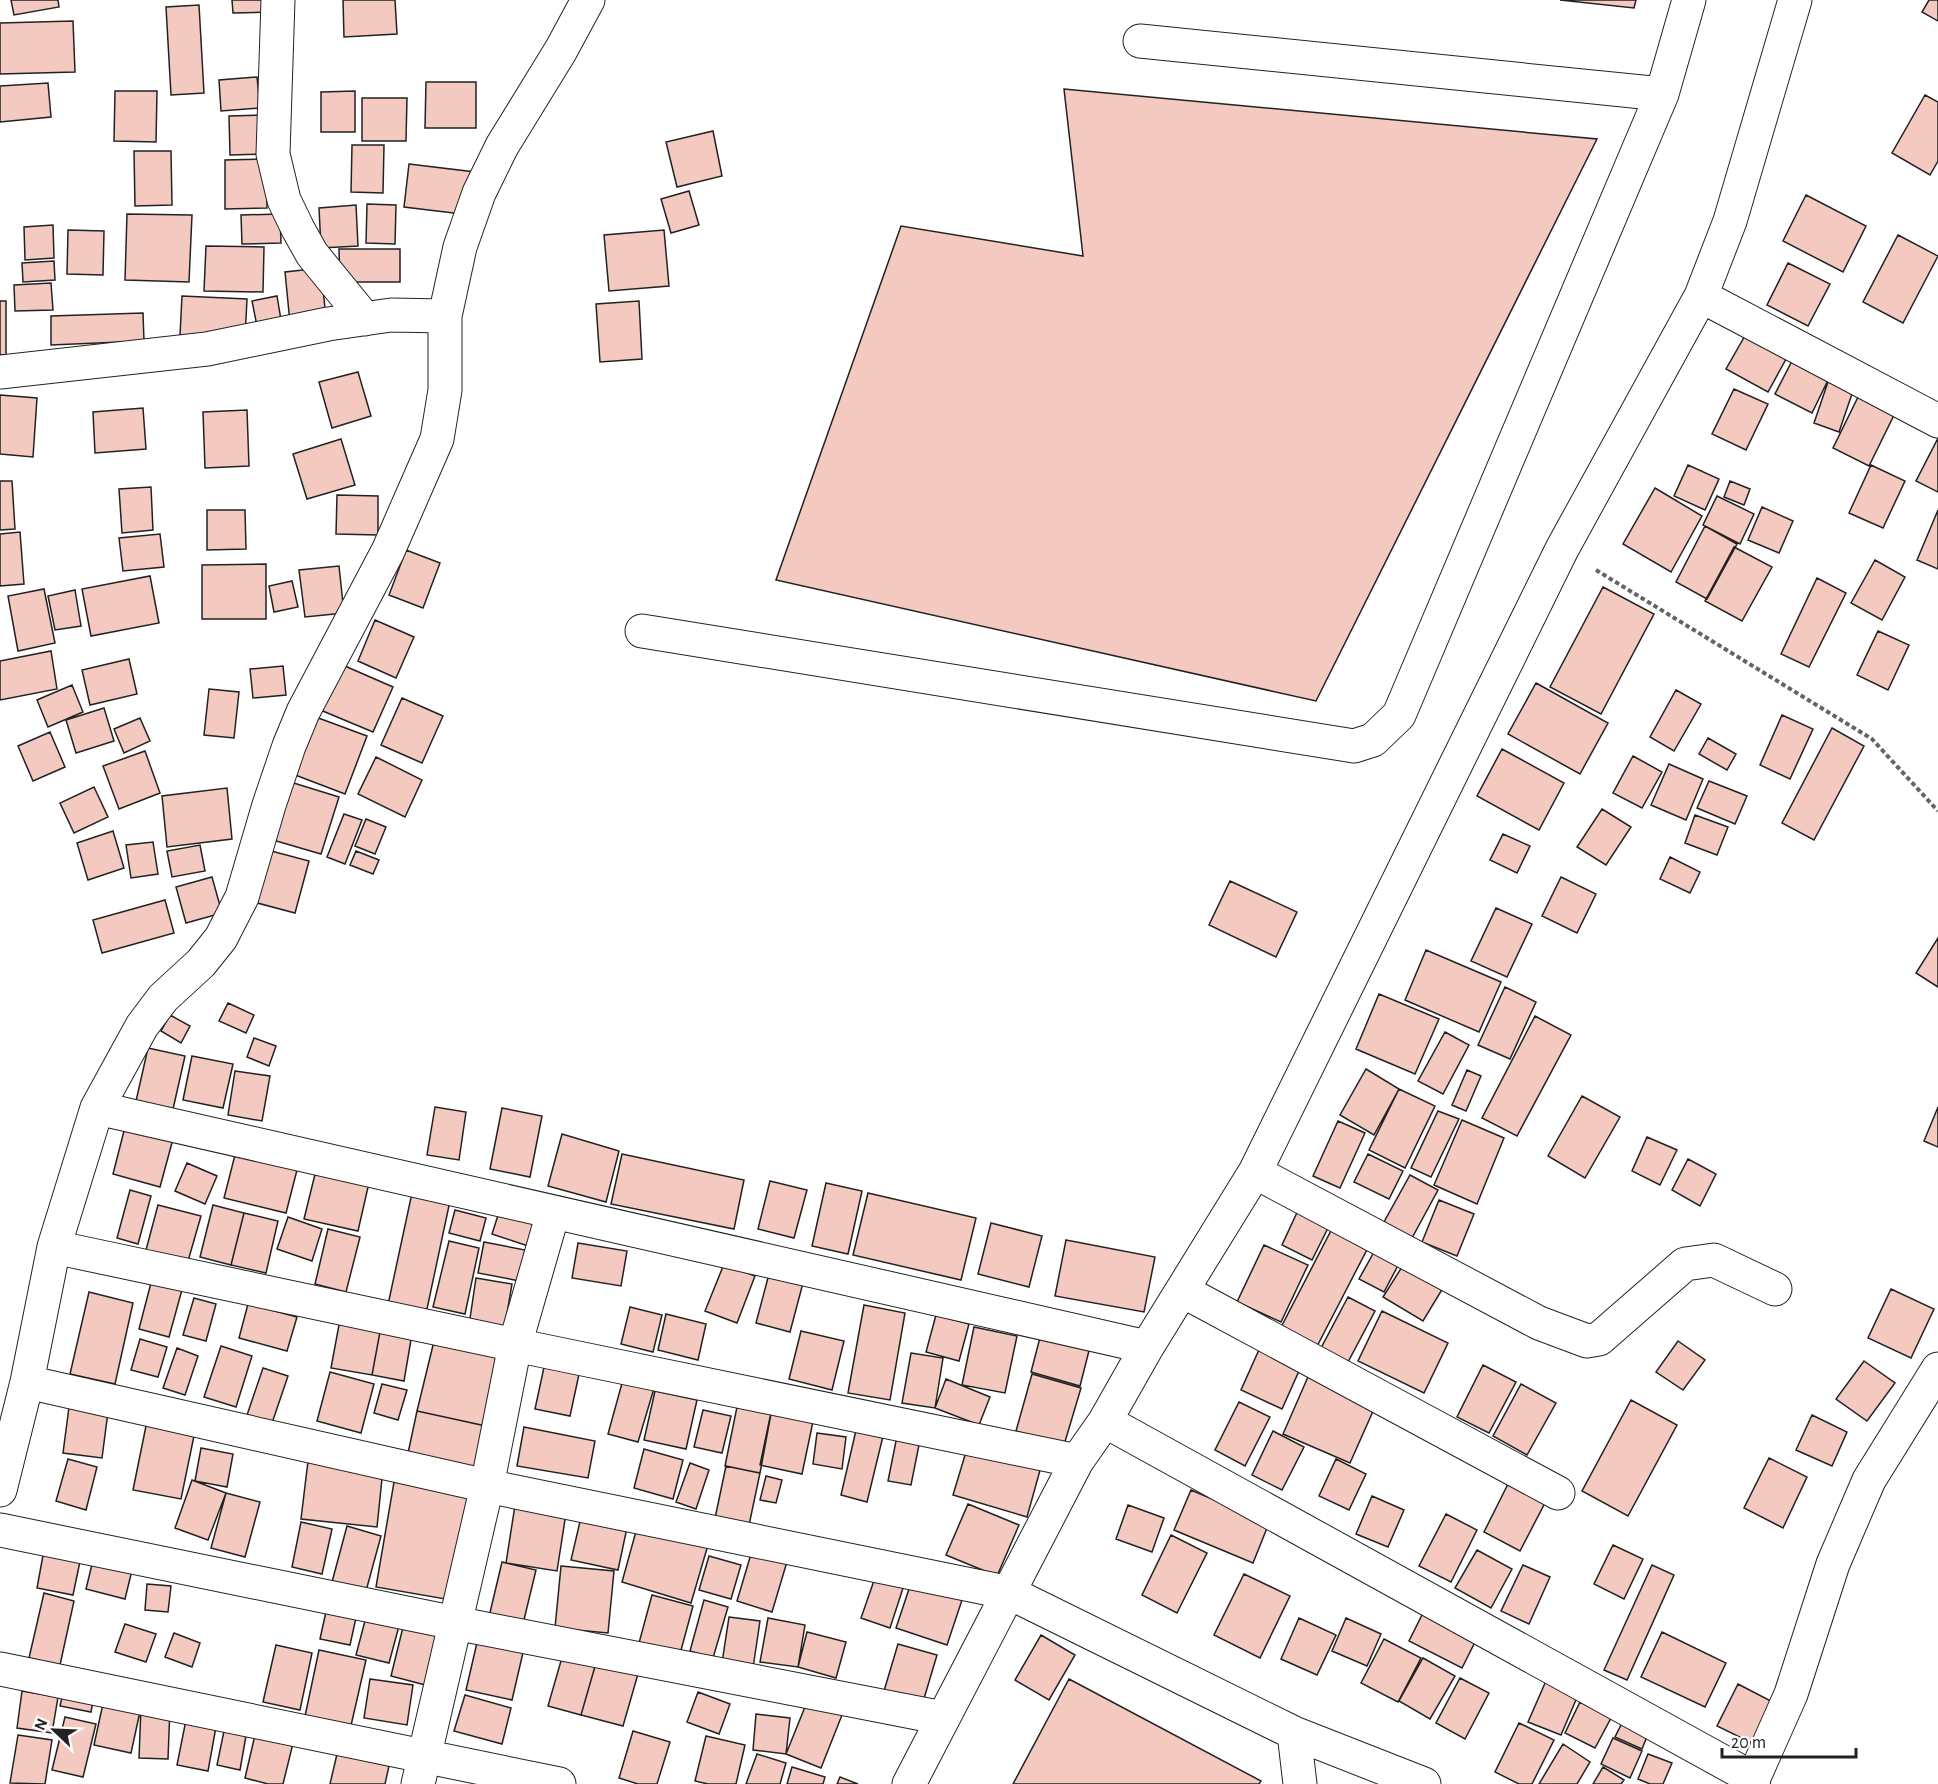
<svg xmlns="http://www.w3.org/2000/svg" width="1938" height="1784" viewBox="0 0 1938 1784" font-family="'Alegreya Sans',sans-serif">
  <rect width="100%" height="100%" fill="#fff"/>
  <!-- building -->
  <path fill="#f3c9c0" stroke="#222" stroke-width="1.5" d="M11,0H58L59,7L14,15Z
    M232,0H271V12L233,13Z
    M343,0H395L397,34L344,37Z
    M1560,0H1636L1634,8Z
    M1929,0H1938V21L1922,12Z
    M199,5L204,93L171,95L166,7Z
    M73,21L75,72L0,74V23Z
    M257,77L260,108L221,111L219,80Z
    M426,82H476V128H425Z
    M48,83L51,117L0,122V86Z
    M1064,89L1597,139L1316,701L776,580L901,226L1083,256Z
    M115,91H157L156,142L114,141Z
    M355,91V132H321V92Z
    M1925,95L1938,102V161L1930,175L1892,153Z
    M362,98H407L406,141H362Z
    M263,115L264,154L230,155L229,116Z
    M713,131L722,176L677,187L666,142Z
    M352,145H384L383,193L351,192Z
    M134,151H171L172,205L135,206Z
    M266,159L267,208L225,209V160Z
    M409,164L475,172L470,215L404,207Z
    M689,191L699,225L671,233L661,199Z
    M1806,195L1866,226L1843,272L1783,241Z
    M367,204L396,205L395,244L366,243Z
    M356,205L358,246L321,248L319,208Z
    M127,214L192,215L189,282L125,280Z
    M280,214L281,243L242,244L241,215Z
    M53,225L54,258L25,260L24,227Z
    M68,230L104,231L103,275L67,274Z
    M664,230L669,286L609,291L604,235Z
    M1898,235L1938,256L1903,323L1863,302Z
    M206,246L264,247L263,292L204,291Z
    M339,249H400V282H340Z
    M54,261L55,280L23,282L22,263Z
    M1788,263L1830,284L1808,326L1767,305Z
    M321,268L326,319L290,323L285,272Z
    M51,283L53,310L15,311L14,285Z
    M182,296L247,299L245,338L180,335Z
    M277,296L282,326L258,331L252,301Z
    M0,301H6V355H0Z
    M639,301L642,359L600,362L596,304Z
    M143,313L144,341L51,345V316Z
    M1750,327L1791,350L1768,392L1726,369Z
    M1794,357L1830,376L1812,413L1775,394Z
    M358,372L371,416L332,428L319,382Z
    M1830,376L1855,385L1839,432L1814,423Z
    M1734,389L1768,404L1746,450L1712,434Z
    M1861,391L1897,409L1869,466L1833,448Z
    M0,395L37,398L33,457L0,454Z
    M143,408L146,449L95,453L93,412Z
    M247,410L249,466L205,468L203,412Z
    M1938,438V492L1916,481Z
    M341,439L355,485L307,499L293,454Z
    M1688,465L1719,479L1705,510L1674,496Z
    M1871,465L1905,481L1883,528L1849,513Z
    M0,481H12L15,529L0,530Z
    M1730,481L1750,489L1744,505L1724,497Z
    M151,487L153,530L122,533L119,489Z
    M1655,488L1702,516L1671,572L1623,544Z
    M337,495L378,496V535L336,534Z
    M1717,496L1754,514L1740,544L1703,525Z
    M1762,507L1793,521L1779,553L1748,540Z
    M207,510H245L246,549L207,550Z
    M1938,510V569L1917,560Z
    M1705,526L1737,544L1707,599L1676,582Z
    M20,532L24,584L0,586V534Z
    M160,534L164,567L123,571L119,538Z
    M1734,547L1772,567L1742,621L1705,601Z
    M406,550L440,563L423,608L389,595Z
    M1875,560L1905,577L1882,620L1851,603Z
    M266,564V619H202V565Z
    M339,566L344,613L305,617L299,570Z
    M150,576L159,623L91,636L82,589Z
    M1817,578L1846,593L1809,667L1781,654Z
    M292,581L298,607L274,612L269,586Z
    M1603,587L1654,614L1601,714L1550,687Z
    M44,589L55,643L18,651L8,596Z
    M75,590L81,626L55,630L48,596Z
    M375,620L414,637L396,678L358,661Z
    M1878,631L1909,645L1888,690L1857,675Z
    M51,651L57,689L0,700V661Z
    M129,659L137,694L90,705L82,670Z
    M338,663L393,687L373,732L318,709Z
    M283,666L286,695L253,698L250,669Z
    M1536,683L1608,723L1580,774L1508,734Z
    M72,685L83,712L48,727L37,700Z
    M209,689L239,692L234,738L204,735Z
    M1676,690L1701,704L1674,751L1650,737Z
    M402,698L443,716L422,763L381,745Z
    M104,708L114,741L76,753L66,720Z
    M1782,715L1813,729L1790,779L1760,765Z
    M313,716L367,736L345,794L290,773Z
    M140,718L150,741L124,753L114,729Z
    M1832,728L1864,746L1814,840L1782,823Z
    M50,732L65,767L33,781L18,746Z
    M1708,738L1736,754L1727,770L1699,754Z
    M1502,749L1564,783L1539,830L1477,796Z
    M145,751L160,793L119,809L103,766Z
    M1633,756L1662,772L1642,808L1613,793Z
    M376,757L422,780L405,817L358,794Z
    M1669,764L1703,779L1686,820L1651,805Z
    M284,780L339,797L321,854L266,838Z
    M1709,781L1747,796L1735,824L1697,808Z
    M94,787L108,817L74,833L60,803Z
    M227,788L232,839L167,847L162,796Z
    M1602,809L1631,827L1606,865L1577,847Z
    M344,814L362,820L345,864L327,857Z
    M1695,815L1728,827L1717,855L1685,843Z
    M366,819L386,827L375,854L355,846Z
    M113,831L124,868L88,880L77,843Z
    M1503,834L1530,846L1517,873L1490,860Z
    M153,842L158,874L131,878L126,845Z
    M200,845L205,871L172,877L167,851Z
    M260,848L309,861L295,913L246,900Z
    M356,851L379,860L373,874L350,865Z
    M1670,857L1700,872L1690,893L1660,879Z
    M212,877L222,913L186,923L176,887Z
    M1561,877L1596,894L1577,933L1542,916Z
    M1230,881L1297,912L1276,957L1209,925Z
    M165,900L174,933L102,953L93,920Z
    M1496,908L1532,924L1507,977L1471,961Z
    M1938,938V987L1916,973Z
    M1426,950L1501,982L1479,1032L1405,1000Z
    M1505,987L1536,1002L1510,1059L1478,1045Z
    M1379,994L1439,1019L1415,1074L1356,1049Z
    M228,1003L254,1015L246,1033L219,1021Z
    M170,1015L190,1026L181,1043L161,1031Z
    M1535,1016L1571,1035L1517,1136L1482,1118Z
    M1445,1032L1469,1045L1443,1094L1418,1081Z
    M254,1038L276,1046L269,1066L247,1057Z
    M148,1048L185,1056L171,1118L134,1110Z
    M192,1056L233,1064L223,1108L183,1100Z
    M1366,1069L1399,1089L1374,1135L1340,1115Z
    M1467,1070L1481,1076L1466,1111L1452,1105Z
    M235,1071L270,1076L262,1121L228,1115Z
    M1399,1089L1435,1106L1405,1168L1369,1150Z
    M1582,1096L1620,1117L1585,1178L1548,1156Z
    M435,1107L466,1112L459,1160L427,1155Z
    M1938,1107V1147L1924,1141Z
    M502,1108L542,1116L530,1177L490,1169Z
    M1438,1111L1459,1119L1431,1177L1411,1168Z
    M1462,1120L1504,1138L1477,1204L1434,1185Z
    M1338,1121L1365,1133L1340,1188L1313,1176Z
    M125,1127L173,1139L160,1187L113,1174Z
    M562,1134L619,1151L606,1202L548,1186Z
    M1647,1137L1677,1150L1660,1185L1632,1171Z
    M622,1154L744,1180L734,1229L611,1204Z
    M1368,1154L1403,1171L1389,1199L1354,1182Z
    M235,1155L297,1170L286,1213L224,1198Z
    M1688,1159L1716,1174L1700,1206L1672,1190Z
    M318,1162L371,1174L358,1231L304,1219Z
    M187,1163L217,1176L205,1204L175,1191Z
    M1410,1175L1438,1190L1412,1238L1384,1222Z
    M770,1181L807,1190L794,1238L758,1229Z
    M826,1183L862,1191L848,1254L812,1246Z
    M130,1190L151,1196L138,1244L117,1238Z
    M412,1193L450,1201L424,1323L386,1314Z
    M868,1193L976,1218L961,1280L853,1255Z
    M1439,1200L1474,1214L1457,1256L1422,1242Z
    M158,1205L201,1216L188,1261L146,1250Z
    M213,1205L244,1213L231,1265L200,1257Z
    M1300,1206L1331,1222L1312,1260L1282,1245Z
    M500,1209L537,1221L528,1246L492,1234Z
    M455,1210L486,1218L480,1241L449,1233Z
    M244,1213L278,1221L266,1273L231,1265Z
    M288,1217L322,1229L312,1261L277,1249Z
    M1337,1219L1373,1238L1312,1356L1276,1337Z
    M991,1223L1042,1236L1029,1287L978,1274Z
    M328,1229L360,1237L346,1292L315,1284Z
    M1066,1240L1155,1257L1144,1312L1055,1296Z
    M449,1241L479,1248L465,1314L433,1307Z
    M484,1242L525,1250L520,1281L478,1273Z
    M578,1243L627,1251L621,1286L572,1278Z
    M1379,1243L1403,1256L1384,1292L1359,1279Z
    M1264,1245L1308,1265L1281,1322L1237,1302Z
    M1407,1259L1446,1283L1423,1321L1383,1297Z
    M724,1264L755,1276L737,1323L705,1311Z
    M769,1274L803,1283L790,1332L756,1323Z
    M476,1278L512,1284L503,1337L468,1332Z
    M152,1279L183,1286L169,1337L139,1329Z
    M1891,1289L1934,1309L1911,1358L1868,1338Z
    M89,1292L133,1303L115,1384L70,1374Z
    M1348,1297L1375,1311L1348,1362L1321,1348Z
    M194,1298L216,1304L206,1341L183,1335Z
    M248,1304L297,1317L287,1351L239,1338Z
    M864,1305L905,1313L890,1400L848,1393Z
    M630,1307L662,1315L653,1352L621,1344Z
    M1382,1311L1448,1343L1424,1393L1358,1361Z
    M341,1314L382,1321L372,1375L331,1368Z
    M666,1314L706,1324L698,1360L658,1350Z
    M936,1315L969,1324L959,1361L926,1352Z
    M382,1321L413,1328L404,1381L372,1375Z
    M1043,1326L1092,1339L1080,1386L1031,1372Z
    M974,1327L1017,1336L1005,1393L962,1385Z
    M801,1331L844,1341L832,1390L789,1379Z
    M435,1337L503,1352L486,1426L417,1411Z
    M140,1339L167,1347L158,1377L131,1370Z
    M1678,1341L1705,1360L1683,1390L1656,1372Z
    M1262,1343L1303,1362L1282,1409L1241,1390Z
    M221,1346L252,1356L236,1407L204,1397Z
    M177,1348L198,1356L185,1395L163,1388Z
    M911,1353L943,1358L935,1408L902,1403Z
    M546,1358L581,1365L570,1416L535,1409Z
    M1864,1361L1895,1383L1867,1421L1836,1399Z
    M1483,1365L1516,1382L1489,1433L1457,1417Z
    M263,1368L288,1376L271,1426L246,1418Z
    M1311,1370L1378,1400L1350,1463L1283,1434Z
    M330,1372L374,1384L361,1433L317,1421Z
    M1032,1374L1081,1388L1064,1445L1016,1431Z
    M624,1376L655,1385L638,1442L608,1434Z
    M946,1379L990,1397L979,1425L935,1408Z
    M382,1384L407,1390L398,1420L374,1413Z
    M1521,1384L1556,1403L1527,1455L1493,1436Z
    M655,1391L697,1400L686,1449L644,1440Z
    M739,1397L773,1403L760,1473L725,1466Z
    M1631,1400L1677,1425L1628,1516L1582,1491Z
    M1239,1402L1270,1417L1245,1466L1215,1450Z
    M773,1403L815,1412L802,1474L760,1465Z
    M69,1407L108,1412L102,1458L63,1453Z
    M703,1410L731,1416L722,1453L694,1447Z
    M417,1411L486,1426L476,1473L407,1458Z
    M1812,1415L1847,1432L1832,1466L1796,1450Z
    M147,1421L195,1431L181,1499L133,1490Z
    M857,1426L884,1432L867,1502L841,1495Z
    M524,1427L595,1441L588,1478L517,1466Z
    M1273,1431L1304,1447L1282,1490L1252,1475Z
    M817,1433L846,1437L842,1469L813,1464Z
    M897,1436L920,1440L911,1485L888,1481Z
    M969,1442L1042,1463L1027,1517L953,1495Z
    M201,1448L233,1454L227,1487L195,1481Z
    M644,1449L683,1460L673,1499L634,1488Z
    M1769,1458L1807,1477L1783,1528L1744,1508Z
    M68,1459L97,1467L86,1510L56,1501Z
    M1336,1459L1366,1474L1349,1510L1319,1496Z
    M308,1461L383,1469L377,1527L301,1519Z
    M690,1463L709,1470L696,1509L676,1502Z
    M726,1466L760,1473L748,1530L714,1523Z
    M766,1476L782,1480L776,1503L760,1500Z
    M192,1480L226,1493L208,1540L175,1528Z
    M1510,1480L1547,1499L1520,1551L1484,1532Z
    M394,1482L469,1495L451,1600L376,1587Z
    M1191,1490L1269,1523L1253,1563L1174,1530Z
    M226,1493L260,1502L245,1557L211,1548Z
    M1372,1496L1404,1510L1388,1547L1356,1534Z
    M516,1499L567,1507L557,1571L506,1563Z
    M968,1504L1019,1525L997,1576L946,1555Z
    M1128,1505L1164,1518L1152,1552L1116,1539Z
    M582,1513L628,1523L618,1570L571,1560Z
    M1446,1514L1477,1530L1451,1582L1419,1566Z
    M301,1522L332,1529L322,1574L292,1567Z
    M638,1524L708,1545L691,1603L622,1582Z
    M347,1526L381,1536L366,1591L332,1582Z
    M1171,1535L1207,1553L1177,1613L1142,1595Z
    M46,1539L83,1547L73,1595L37,1588Z
    M754,1544L789,1555L772,1612L737,1601Z
    M1613,1545L1643,1559L1624,1599L1594,1584Z
    M1477,1550L1512,1569L1491,1608L1455,1588Z
    M95,1552L134,1562L125,1599L86,1589Z
    M709,1556L741,1565L731,1599L699,1590Z
    M502,1562L536,1570L522,1628L488,1621Z
    M1523,1565L1550,1577L1529,1624L1501,1611Z
    M1652,1565L1674,1575L1627,1680L1604,1670Z
    M561,1566L614,1571L608,1633L555,1628Z
    M877,1572L905,1582L890,1628L861,1618Z
    M1244,1574L1290,1596L1260,1658L1214,1635Z
    M911,1583L962,1600L947,1645L896,1628Z
    M147,1584L171,1586L168,1612L145,1610Z
    M44,1593L74,1601L60,1665L29,1658Z
    M652,1595L693,1606L680,1654L639,1643Z
    M329,1598L359,1604L350,1645L320,1639Z
    M704,1600L728,1607L713,1658L690,1651Z
    M1428,1603L1481,1630L1462,1668L1409,1641Z
    M366,1617L399,1626L389,1663L356,1655Z
    M729,1617L760,1621L753,1668L722,1663Z
    M768,1618L805,1625L798,1667L760,1662Z
    M1299,1618L1336,1635L1317,1675L1281,1659Z
    M1346,1618L1381,1634L1367,1666L1332,1651Z
    M405,1619L448,1630L433,1687L391,1676Z
    M125,1624L156,1634L146,1662L115,1652Z
    M807,1632L846,1642L836,1678L798,1667Z
    M1662,1632L1726,1663L1705,1707L1641,1677Z
    M174,1633L200,1643L192,1667L165,1657Z
    M479,1634L525,1644L512,1700L466,1690Z
    M1041,1635L1075,1655L1049,1700L1015,1680Z
    M1384,1639L1421,1658L1398,1702L1361,1683Z
    M898,1644L937,1655L923,1702L884,1691Z
    M276,1645L312,1653L300,1710L263,1702Z
    M565,1647L598,1656L581,1715L548,1706Z
    M319,1650L366,1660L350,1730L304,1721Z
    M598,1656L640,1667L623,1726L581,1715Z
    M1423,1658L1455,1676L1430,1719L1399,1701Z
    M1549,1674L1581,1688L1561,1735L1528,1722Z
    M1460,1678L1489,1693L1465,1739L1436,1723Z
    M370,1679L413,1685L407,1725L364,1718Z
    M1069,1679L1261,1781L1259,1784H1013Z
    M65,1684L95,1689L91,1712L60,1706Z
    M1738,1684L1784,1708L1764,1749L1717,1726Z
    M22,1691L58,1697L52,1733L17,1728Z
    M698,1692L730,1704L719,1734L687,1722Z
    M465,1695L511,1708L502,1744L454,1731Z
    M809,1697L844,1710L821,1768L786,1754Z
    M104,1699L141,1707L131,1753L94,1745Z
    M1580,1702L1611,1718L1595,1748L1565,1733Z
    M141,1707H170L168,1759L139,1758Z
    M188,1710L218,1716L208,1771L177,1765Z
    M756,1714L790,1718L786,1754L753,1750Z
    M65,1717L96,1724L83,1777L52,1770Z
    M1625,1717L1650,1729L1642,1749L1615,1737Z
    M258,1722L296,1731L283,1784H268L245,1778Z
    M1519,1723L1554,1740L1532,1784H1519L1495,1772Z
    M225,1726L247,1730L240,1770L217,1765Z
    M633,1731L670,1742L657,1784H638L619,1778Z
    M18,1735L52,1740L45,1784L10,1783Z
    M706,1736L745,1745L736,1784H708L695,1781Z
    M1613,1738L1642,1751L1630,1778L1601,1764Z
    M1563,1744L1590,1762L1577,1784H1539Z
    M337,1754L389,1766L385,1784H330Z
    M757,1754L786,1763L780,1784H746Z
    M1648,1754L1672,1763L1663,1784H1650L1638,1779Z
    M792,1767L825,1777L823,1784H787Z
    M1603,1767L1624,1780L1621,1784H1593Z
    M840,1777L858,1784H837Z"/>
  <g fill="none" stroke-linecap="round" stroke-linejoin="round">
    <defs>
      <path id="minor" d="M278,0L273,154L284,200L298,229L312,254L365,319
        M1140,41L1662,94
        M1701,296L1938,421
        M0,372L207,349L328,324L391,315L445,316
        M642,631L1354,746L1373,740L1399,715L1662,94L1689,0
        M97,1108L1147,1347
        M1255,1172L1539,1323L1587,1341L1599,1339L1685,1264L1714,1260L1775,1289
        M54,1247L515,1345L1077,1461
        M1183,1291L1558,1493
        M27,1382L487,1486L1010,1593L1294,1733L1424,1784
        M1105,1421L1754,1779
        M0,1490L27,1382L54,1247L97,1108L142,1026L163,998L201,963L221,938L242,897L269,805L289,746L303,712L388,551L437,439L445,390V316L460,247L479,193L502,146L561,50L588,0
        M0,1530L455,1623L943,1718
        M0,1669L559,1784
        M1294,1733L1300,1784
        M418,1784L487,1486L515,1345L553,1213
        M909,1784L1077,1461L1105,1421L1147,1347L1255,1172L1562,549L1701,296L1730,221L1795,0
        M1751,1784L1791,1694L1833,1564L1869,1480L1938,1369"/>
    </defs>
    <!-- minor casing -->
    <use href="#minor" stroke="#222" stroke-width="35"/>
    <!-- path -->
    <path stroke="#646464" stroke-width="4" stroke-dasharray="4.5 3" stroke-linecap="butt" d="M1596,570L1872,739L1938,811"/>
    <!-- minor -->
    <use href="#minor" stroke="#fff" stroke-width="33"/>
  </g>
  <!-- north arrow -->
  <g transform="translate(54 1730) rotate(293)" stroke="#ffffff" stroke-width="4.5" paint-order="stroke">
  <path d="M0-4.5L10 22L0 15L-10 22Z" fill="#222222"/>
  <text y="-9" font-size="16" font-weight="bold" text-anchor="middle" fill="#222222">N</text>
  </g>
  <!-- scale -->
  <path d="M1722 1748v9h134v-9" fill="none" stroke="#222222" stroke-width="3"/>
  <text x="1731" y="1748" font-size="18" fill="#222222" stroke="#ffffff" stroke-width="4.5" paint-order="stroke">20 m</text>
</svg>
